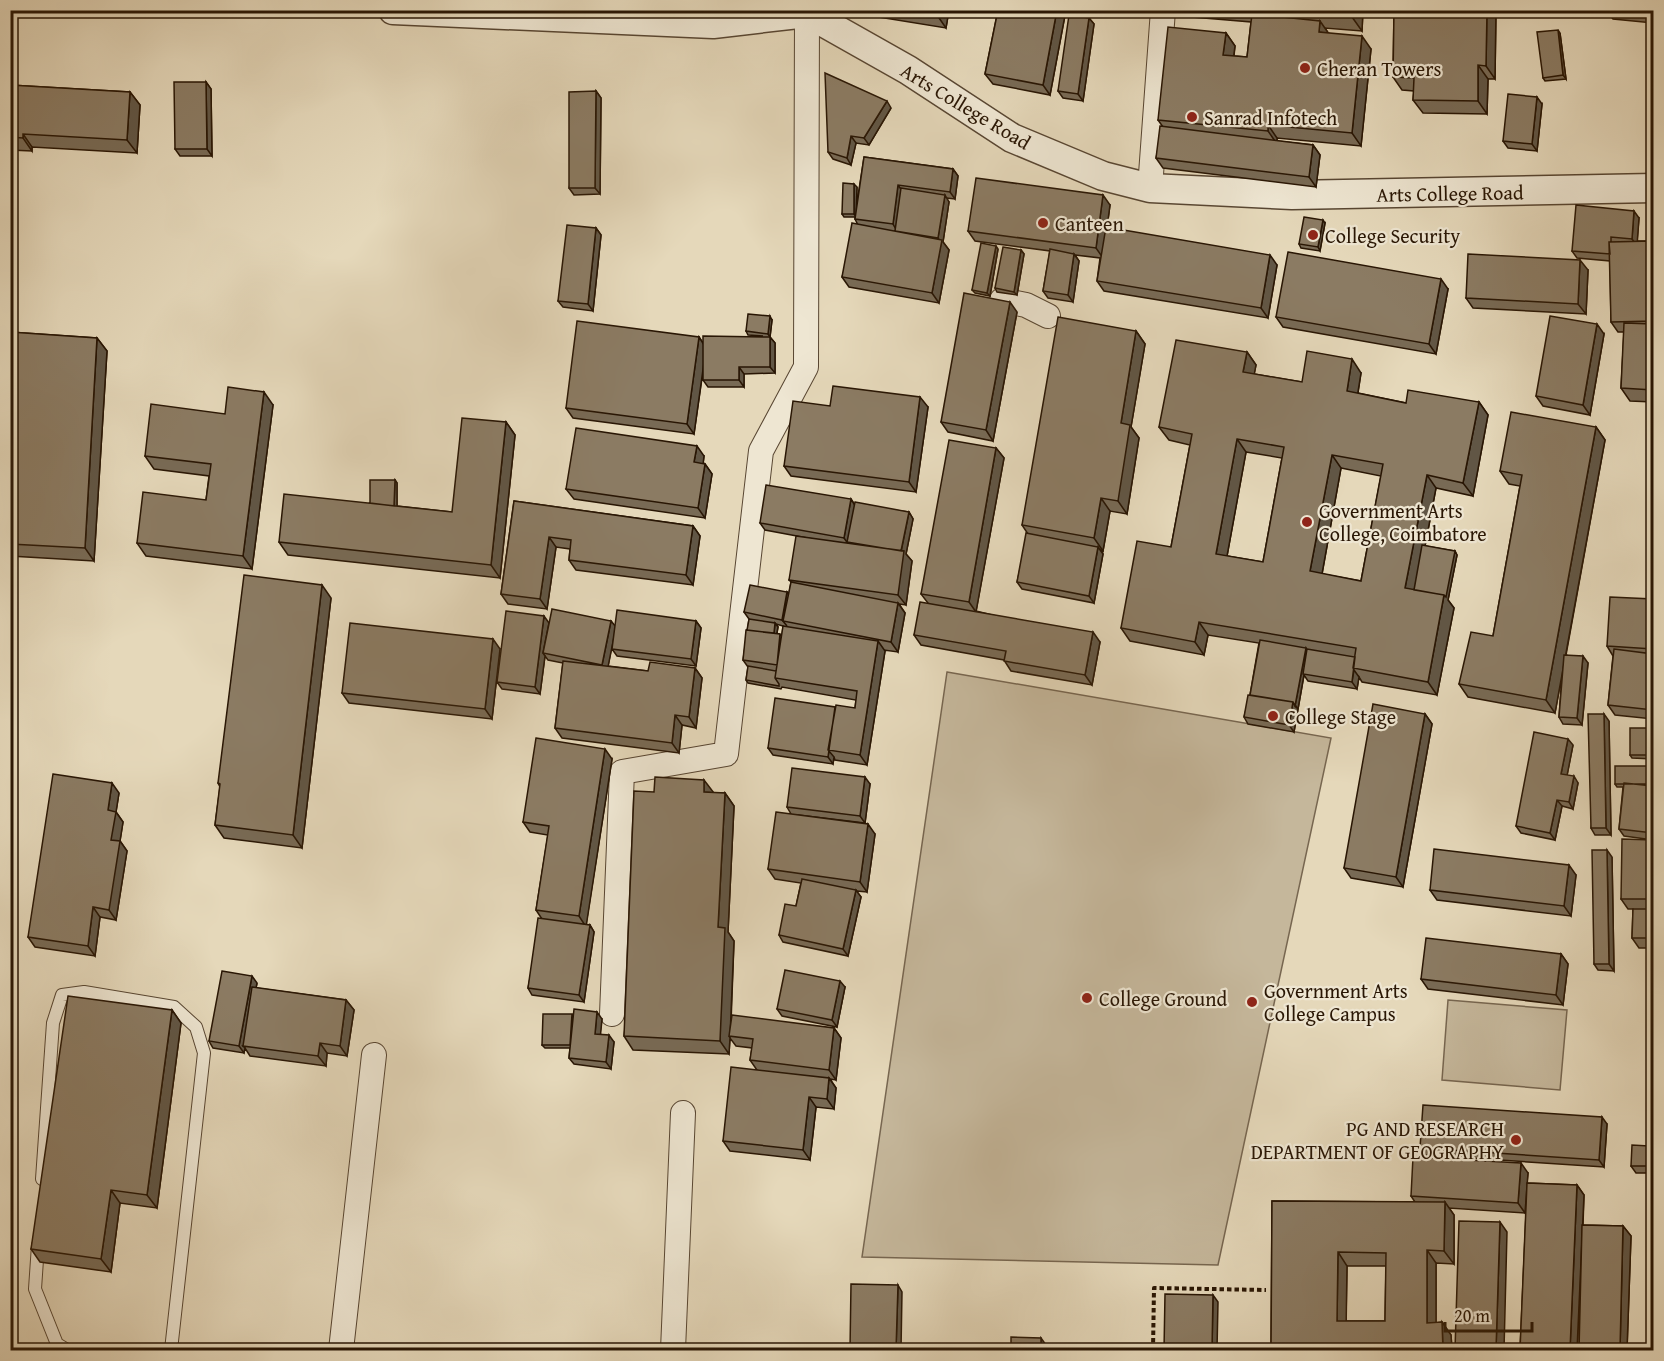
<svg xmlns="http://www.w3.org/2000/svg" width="1664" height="1361" viewBox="0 0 1664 1361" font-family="'Gentium Book Plus',serif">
  <rect width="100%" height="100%" fill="#e5d8ba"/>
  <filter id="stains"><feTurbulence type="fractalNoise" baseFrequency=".00333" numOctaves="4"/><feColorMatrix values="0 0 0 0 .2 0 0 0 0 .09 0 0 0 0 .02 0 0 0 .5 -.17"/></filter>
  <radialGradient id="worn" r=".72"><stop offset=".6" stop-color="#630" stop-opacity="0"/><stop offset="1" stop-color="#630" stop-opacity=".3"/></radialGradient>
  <!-- green -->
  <path fill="#c5b79b" stroke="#776650" stroke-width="1.5" d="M947,672L1331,738L1218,1265L862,1257Z
    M1448,1000L1567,1010L1560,1090L1442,1080Z"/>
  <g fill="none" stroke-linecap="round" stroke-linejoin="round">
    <defs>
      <path id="service" d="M42,1179L53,1023L62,995L84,992L174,1007L196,1027L204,1053L171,1350
        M38,1245L35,1289L57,1344L67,1350"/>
      <path id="minor" d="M1150,188L1163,10
        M1002,300L1026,305L1048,316
        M612,1014L622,772L726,754L761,451L806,367L807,13
        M341,1350L374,1055
        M673,1350L683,1113"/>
      <path id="tertiary" d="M393,10L713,24L807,13L908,70L1012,138L1103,176L1150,188L1292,195L1654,188"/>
    </defs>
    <!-- service casing -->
    <use href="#service" stroke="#584632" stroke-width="14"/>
    <!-- minor casing -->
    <use href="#minor" stroke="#584632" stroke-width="26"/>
    <!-- tertiary casing -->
    <use href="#tertiary" stroke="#584632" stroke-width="31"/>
    <!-- path -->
    <path stroke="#291604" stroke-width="4" stroke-dasharray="4.5 3" stroke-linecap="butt" d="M1060,1350H1126
      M1153,1350L1154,1288L1266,1290"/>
    <!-- service -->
    <use href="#service" stroke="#eee6d2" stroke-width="12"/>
    <!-- minor -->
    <use href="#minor" stroke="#eee6d2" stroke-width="24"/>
    <!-- tertiary -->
    <use href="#tertiary" stroke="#eee6d2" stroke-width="28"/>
  </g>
  <!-- wall -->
  <path fill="#786a55" stroke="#291604" stroke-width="1.5" fill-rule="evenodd" d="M847,10H949L946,28L848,12Z
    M998,10H1066L1050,95L993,84L985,74Z
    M1188,10H1363L1362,31L1325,28L1328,33L1371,49L1361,146L1277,138V141L1313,145L1320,155L1316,187L1163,168L1156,158L1163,127L1158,120L1226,33L1235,46L1234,56L1247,57L1251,22L1192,17Z
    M1394,10H1496L1495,79H1488L1487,114L1423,113L1413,100L1414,91L1402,90L1393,77Z
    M1606,10H1653V23L1613,19Z
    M1089,18L1094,24L1083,101L1063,98L1058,91Z
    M1560,33L1566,79L1545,81L1543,78Z
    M206,82L211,89L212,156H180L175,149Z
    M10,85L130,92L140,105L137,153L32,147V151L10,150Z
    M596,91L601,98L600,194L574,195L569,188Z
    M1542,104L1537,151L1508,148L1503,141Z
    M891,108L869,145L856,143L851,165L833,159L828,152Z
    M864,157L953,169L958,176L955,199L946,198L949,202L943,242L949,250L939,303L849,287L842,277L858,225L855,219V217H844L842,214L857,187L856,209Z
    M1110,205L1107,227L1277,265L1268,318L1104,291L1097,281L1100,258L1075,255L1079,261L1073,302L1048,298L1043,291L1050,251L975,241L968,231Z
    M1639,218L1637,241H1653V402L1630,401L1621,388L1624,332H1618L1611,322L1610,261L1577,258L1572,251Z
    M1325,223L1320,251L1301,248L1299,244Z
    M596,228L601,235L593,311L563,307L558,301Z
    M998,249L990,296L975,293L972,290Z
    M1021,250L1024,254L1017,295L997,292L995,288Z
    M1588,270L1586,314L1473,308L1466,298Z
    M1448,289L1436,354L1283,327L1276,317Z
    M1017,312L993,441L948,432L941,422Z
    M772,320L770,337L775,343V373L744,374V387H708L703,380V371L694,434L573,418L566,408L699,337L703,343L763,336L748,335L746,331Z
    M1136,331L1145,344L1131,427L1139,438L1127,514L1110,511L1103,551L1100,550L1103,554L1094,603L1022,589L1017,582L1028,534L1022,525Z
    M10,332L97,338L107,351L94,561L10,556Z
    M1604,334L1590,415L1543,406L1536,396Z
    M1247,352L1256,365L1254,374L1302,382L1361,373L1358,393L1406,403L1479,402L1488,415L1473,496L1436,488L1425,546L1455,551L1457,555L1448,600L1454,608L1437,695L1362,682L1359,677L1357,689L1308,681L1304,675L1294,732L1248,724L1244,717L1250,695L1259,643L1208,635L1204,655L1130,641L1121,628L1171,547L1190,445L1169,440L1159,427ZM1246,452L1282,458L1263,562L1227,556ZM1341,468L1381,476L1361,581L1322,574Z
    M273,405L252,569L146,556L137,543L206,500L209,476L154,469L145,456L225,414Z
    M830,406L928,407L916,492L791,476L784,466Z
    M506,422L515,435L500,578L288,555L279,542L370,503L395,480L397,483V506L452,512Z
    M1596,427L1605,440L1566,655L1588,663L1582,725L1563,724L1559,717L1562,674L1555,713L1468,697L1459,684L1493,636L1520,486L1509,484L1500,471Z
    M996,448L1004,458L976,611L1100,642L1092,685L1011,671L1004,660L921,645L914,635L928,603L921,594Z
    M704,456L703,464H705L712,474L705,518L574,499L566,489Z
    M851,499L855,505L909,512L913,519L906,554L912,561L906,605L899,604L905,613L898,652L884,650L885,651L867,765L835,760L834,757L833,764L773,755L768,748L836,707L855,708L856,700L782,687L781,689L748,683L746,680L748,667L743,660L749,619L744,612L787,592L789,594L791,582L789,580L813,539L765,530L760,523ZM776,624L783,626L782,636L777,633L778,627Z
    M514,501L693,526L700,536L693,585L576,570L569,560L570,549L556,547L547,609L508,604L501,594Z
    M331,598L302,848L224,838L215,825L220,787L218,783Z
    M1653,599V719L1615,715L1608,705L1613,656L1607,646Z
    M611,621L615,627L696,621L701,628L696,666L617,656L612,649L614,635L608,666L648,671L695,668L702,678L696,728L682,725L679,753L562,738L555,728L563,663L548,660L545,656L540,694L502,689L497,682L549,623Z
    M500,649L492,719L349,703L342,693Z
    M1425,714L1432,724L1403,887L1351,878L1344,868Z
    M1609,721L1611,835H1595L1591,828Z
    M1652,728L1653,759L1632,758L1630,755Z
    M1573,745L1567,775L1578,783L1573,809L1562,806L1555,840L1521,833L1516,826Z
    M612,759L586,925H590L594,932L584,1002L532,995L528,988L542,919L536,910L548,835L530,832L523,822Z
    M1650,766L1652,769V786H1653V840L1624,836L1619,829L1623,787H1617L1615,784Z
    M870,784L865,823L798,815L875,834L867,892L856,891L861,897L848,956L783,942L779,935L796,906L801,883L775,879L768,869L791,814L787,807Z
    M654,792L725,793L734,806L728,932L734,941L731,1023L834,1028L841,1038L836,1080L830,1079L836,1088L834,1109L816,1107L810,1160L730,1151L723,1141L757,1070L750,1060L752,1048L736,1046L730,1038L729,1054L633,1050L624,1036Z
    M119,793L116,812L123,822L120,841L127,851L116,920L100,917L95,956L35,947L28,937Z
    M1653,840V963L1652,960V948H1639L1632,938L1633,909H1628L1621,899Z
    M1612,857L1614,971L1598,970L1594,964Z
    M1576,875L1571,916L1437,900L1430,890Z
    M1561,954L1568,964L1563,1005L1428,989L1421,979Z
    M257,983L256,988L346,1000L354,1010L347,1056L327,1053L326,1066L250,1056L245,1048L244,1053L213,1048L209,1041Z
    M845,987L837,1027L782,1016L777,1009Z
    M172,1010L181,1023L157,1208L120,1203L111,1272L40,1262L31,1249Z
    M574,1016L602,1019L600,1034L614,1042L611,1069L574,1064L569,1058L570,1048H545L542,1045Z
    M1607,1124L1604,1167L1425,1155L1420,1148Z
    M1653,1131V1173H1636L1631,1166L1649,1146Z
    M1528,1173L1527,1183L1577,1185L1584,1195L1583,1225L1623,1226L1631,1236L1627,1350H1579L1582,1247L1577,1350H1520L1527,1190L1525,1213L1449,1208L1454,1215V1264L1436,1263V1323L1442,1322L1451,1335L1452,1350H1271L1272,1201L1415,1202L1411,1196ZM1347,1266H1386L1385,1321H1346Z"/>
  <!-- shaded-wall -->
  <path fill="#615645" stroke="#291604" stroke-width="1.5" d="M938,10H949L946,28L937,15Z
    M1057,10H1066L1050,95L1043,85Z
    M1353,10H1363L1362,31L1352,17Z
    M1487,10H1496L1495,79L1486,66Z
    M1089,18L1094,24L1083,101L1078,94Z
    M1320,21L1329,34L1319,32Z
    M1558,30L1560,33L1566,79L1563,75Z
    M1226,33L1235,46L1232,68L1223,55Z
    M1362,36L1371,49L1361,146L1352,133Z
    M1478,65L1488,79L1487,114L1478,101Z
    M206,82L211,89L212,156L207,149Z
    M596,91L601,98L600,194L595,188Z
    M130,92L140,105L137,153L127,140Z
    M1537,97L1542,104L1537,151L1532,144Z
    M887,101L891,108L869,145L864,138Z
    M1268,125L1277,138V144L1268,131Z
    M23,134L32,147V151L23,138Z
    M851,136L856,143L851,165L847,158Z
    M1313,145L1320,155L1316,187L1309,177Z
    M953,169L958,176L955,199L950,192Z
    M854,184L857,187L856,217L854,214Z
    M898,185L903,192L897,231L893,224Z
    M945,195L949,202L943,242L949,250L939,303L932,293L941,243L938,238Z
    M1103,195L1110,205L1103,258L1096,248Z
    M1634,211L1639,218L1637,246L1632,239Z
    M1323,220L1325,223L1320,251L1318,247Z
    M596,228L601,235L593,311L588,304Z
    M996,246L998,249L990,296L987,293Z
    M1021,250L1024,254L1017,295L1014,292Z
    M1074,254L1079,261L1073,302L1068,295Z
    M1270,255L1277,265L1268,318L1261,308Z
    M1580,260L1588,270L1586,314L1578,304Z
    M1441,279L1448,289L1436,354L1429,344Z
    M1010,302L1017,312L993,441L986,430Z
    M770,316L772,320L770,337L775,343V373L770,367V337L768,334Z
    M1597,324L1604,334L1590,415L1583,405Z
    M1136,331L1145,344L1131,427L1139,438L1127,514L1118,501L1121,423Z
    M699,337L706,348L694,434L687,424Z
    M97,338L107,351L94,561L85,548Z
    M1247,352L1256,365L1252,386L1243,372Z
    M1352,359L1361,373L1356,404L1347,391Z
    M739,367L744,374V387L739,380Z
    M264,392L273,405L252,569L243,556Z
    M920,397L928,407L916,492L909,482Z
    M1479,402L1488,415L1473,496L1463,483Z
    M506,422L515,435L500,578L491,565Z
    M1596,427L1605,440L1555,713L1546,700Z
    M1237,439L1246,452L1225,567L1216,554Z
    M697,446L704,456L702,473L694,462Z
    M996,448L1004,458L976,612L969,602Z
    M1332,455L1341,468L1320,585L1310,571Z
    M705,464L712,474L705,518L698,508Z
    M1427,475L1436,488L1415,599L1405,588Z
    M395,480L397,483V510L394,506Z
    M1101,498L1110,511L1103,551L1094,538Z
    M851,499L855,506L849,545L844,538Z
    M909,512L913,519L906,554L912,561L906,605L898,595L901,552Z
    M693,526L700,536L693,585L686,575Z
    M549,537L556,547L547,609L540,599Z
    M1098,547L1103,554L1094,603L1089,596Z
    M1455,551L1457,555L1448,600L1454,608L1437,695L1428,682L1444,595Z
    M322,585L331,598L302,848L293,835Z
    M787,592L792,599L783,621L787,626L782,620Z
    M898,603L905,613L898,652L891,642Z
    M544,616L549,623L543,653L545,656L540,694L535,687Z
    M611,621L616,627L607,672L602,665Z
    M696,621L701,628L696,666L691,659Z
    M1199,622L1208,635L1204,655L1195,642Z
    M775,623L778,627L776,638L774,634Z
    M1093,632L1100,642L1092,685L1085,675Z
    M493,639L500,649L492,719L485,709Z
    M878,641L885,651L867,765L860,755Z
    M1306,648L1308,652L1298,709L1295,706Z
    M1583,656L1588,663L1582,725L1577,718Z
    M695,668L702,678L696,728L689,717Z
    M1354,670L1359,677L1357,689L1352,682Z
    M1293,702L1298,709L1294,732L1289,725Z
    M1425,714L1432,724L1403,887L1396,877Z
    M1604,714L1609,721L1611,835L1606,828Z
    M675,715L682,725L679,753L672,743Z
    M1652,728L1653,731V759L1651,755Z
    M1568,739L1573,745L1566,781L1561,774Z
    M605,749L612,759L586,927L579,916Z
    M829,751L834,757L833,764L828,757Z
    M1650,766L1652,769V787L1650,784Z
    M1574,776L1578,783L1573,809L1569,802Z
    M865,777L870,784L865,823L860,816Z
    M704,780L714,793L704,792Z
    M112,783L119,793L116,812L123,822L120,841L127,851L116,920L109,910L111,840L108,810Z
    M725,793L734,806L728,932L734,941L730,1037L729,1036L730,1038L729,1054L720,1041L718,927Z
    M1557,800L1562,806L1555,840L1550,833Z
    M868,824L875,834L867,892L860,882Z
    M1607,850L1612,857L1614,971L1609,964Z
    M1569,865L1576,875L1571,916L1564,906Z
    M856,890L861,897L848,956L843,949Z
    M93,907L100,917L95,956L88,946Z
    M590,925L594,932L584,1002L579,995Z
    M1561,954L1568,964L1563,1005L1556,995Z
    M252,976L257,983L245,1046H243L245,1048L244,1053L239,1046Z
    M840,981L845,987L837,1027L832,1020Z
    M346,1000L354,1010L347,1056L340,1046Z
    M172,1010L181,1023L157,1208L147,1195Z
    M597,1012L602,1019L600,1040L595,1034Z
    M834,1028L841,1038L836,1080L829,1070Z
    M609,1035L614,1042L611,1069L606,1062Z
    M320,1043L327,1053L326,1066L318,1056Z
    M829,1078L836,1088L834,1109L827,1099Z
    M809,1097L816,1107L810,1160L803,1150Z
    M1602,1117L1607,1124L1604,1167L1599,1160Z
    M1521,1163L1528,1173L1525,1213L1518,1203Z
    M1577,1185L1584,1195L1577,1350H1570Z
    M111,1190L120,1203L111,1272L101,1259Z
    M1445,1202L1454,1215V1264L1444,1251Z
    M1500,1222L1507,1232L1504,1350H1496Z
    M1623,1226L1631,1236L1627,1350H1620Z
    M1427,1250L1436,1263V1336L1427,1323Z
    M1338,1252L1347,1266L1346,1334L1337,1321Z
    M898,1285L902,1292L901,1350H896Z
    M1213,1295L1218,1302L1217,1350H1212Z
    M1442,1322L1451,1335L1452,1350H1443Z
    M1041,1338L1046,1345V1350H1041Z"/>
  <!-- building -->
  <path fill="#8b7b63" stroke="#291604" stroke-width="1.5" fill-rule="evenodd" d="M909,10H938L937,15Z
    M998,10H1057L1043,85L985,74Z
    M1268,10H1353L1352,17Z
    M1394,10H1487L1486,66L1478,65V101L1413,100L1414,78L1393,77Z
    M1252,14L1320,21L1319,32L1362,36L1352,133L1268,125V131L1158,120L1168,27L1226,33L1223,55L1247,57Z
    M1069,15L1089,18L1078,94L1058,91Z
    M1558,30L1563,75L1543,78L1537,32Z
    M825,73L887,101L864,138L851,136L847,158L828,152Z
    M174,82H206L207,149H175Z
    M10,85L130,92L127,140L23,134V138L10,137Z
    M596,91L595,188H569V92Z
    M1508,94L1537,97L1532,144L1503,141Z
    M1160,126L1313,145L1309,177L1156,158Z
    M864,157L953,169L950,192L898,185L893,224L855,219Z
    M976,178L1103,195L1096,248L968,231Z
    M843,183L854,184V214H842Z
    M901,188L945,195L938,238L895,231Z
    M1576,205L1634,211L1632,239L1611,237V242H1609L1610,254L1572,251Z
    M1304,217L1323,220L1318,247L1299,244Z
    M852,223L942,240L932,293L842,277Z
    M567,225L596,228L588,304L558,301Z
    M1106,227L1270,255L1261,308L1097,281Z
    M1653,241V321L1611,322L1609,242Z
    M981,243L996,246L987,293L972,290Z
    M1003,247L1021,250L1014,292L995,288Z
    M1050,249L1074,254L1068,295L1043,291Z
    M1288,252L1441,279L1429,344L1276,317Z
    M1468,254L1580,260L1578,304L1466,298Z
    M964,293L1010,302L986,430L941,422Z
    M748,314L770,316L768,334L746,331Z
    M1550,316L1597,324L1583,405L1536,396Z
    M1058,317L1136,331L1121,423L1130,425L1118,501L1101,498L1094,538L1022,525Z
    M577,321L699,337L687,424L566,408Z
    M1624,323L1653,324V390L1621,388Z
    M10,332L97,338L85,548L10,544Z
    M703,336L770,337V367H739V380H703Z
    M1176,340L1247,352L1243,372L1302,382L1307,351L1352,359L1347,391L1406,403L1408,390L1479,402L1463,483L1427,475L1405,588L1444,595L1428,682L1353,668L1356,648L1199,622L1195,642L1121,628L1137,541L1171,547L1192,434L1159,427ZM1237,439L1284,447L1263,562L1216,554ZM1332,455L1383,464L1361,581L1310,571Z
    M833,386L920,397L909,482L784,466L793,401L830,406Z
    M228,387L264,392L243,556L137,543L143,492L206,500L211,464L145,456L151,404L225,414Z
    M1511,412L1596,427L1546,700L1459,684L1471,632L1493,636L1522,475L1500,471Z
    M462,418L506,422L491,565L279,542L284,494L452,512Z
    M576,428L697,446L694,462L705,464L698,508L566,489Z
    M949,440L996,448L969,602L921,594Z
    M370,480H395L394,506L370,503Z
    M766,485L851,499L844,538L760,523Z
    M514,501L693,526L686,575L569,560L571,540L549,537L540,599L501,594Z
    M855,502L909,512L901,551L847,542Z
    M1026,533L1098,547L1089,596L1017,582Z
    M796,536L904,551L898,595L789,580Z
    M1422,545L1455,551L1446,597L1444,595L1414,590Z
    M244,575L322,585L293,835L215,825L220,784L218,783Z
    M791,582L898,603L891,642L783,621Z
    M750,585L787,592L782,620L744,612Z
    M1610,597L1653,599V649L1607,646Z
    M920,602L1093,632L1085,675L1004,661L1006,651L914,635Z
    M552,609L611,621L602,665L543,653Z
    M617,610L696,621L691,659L612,649Z
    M506,611L544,616L535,687L497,682Z
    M749,619L775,623L774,633L747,630Z
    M350,623L493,639L485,709L342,693Z
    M783,626L878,641L860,755L828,750L836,705L855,708L857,691L775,678Z
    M746,630L780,634L777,665L743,660Z
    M1260,640L1306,648L1295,706L1293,702L1250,695Z
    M1307,649L1355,657L1352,682L1303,674Z
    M1614,649L1653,654V710L1608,705Z
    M1564,655L1583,656L1577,718L1559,717Z
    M563,661L648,671L650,662L695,668L689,717L675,715L672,743L555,728Z
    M748,666L776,671L775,678L779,684V686L746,680Z
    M1248,695L1293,702L1289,725L1244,717Z
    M775,698L835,707L828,757L768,748Z
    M1373,704L1425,714L1396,877L1344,868Z
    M1588,714H1604L1606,828H1591Z
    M1630,728H1652L1651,755H1630Z
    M1534,732L1568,739L1561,774L1574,776L1569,802L1557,800L1550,833L1516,826Z
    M536,738L605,749L579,916L536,910L549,826L523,822Z
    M1615,766H1650V784H1615Z
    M792,768L865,777L860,816L787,807Z
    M53,774L112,783L108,810L116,812L111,840L120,841L109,910L93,907L88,946L28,937Z
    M655,777L704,780V792L725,793L718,927L725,928L720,1041L624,1036L634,791L654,792Z
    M1624,783L1653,786V833L1619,829Z
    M776,812L868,824L860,882L768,869Z
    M1622,839L1653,840V899H1621Z
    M1434,849L1569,865L1564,906L1430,890Z
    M1592,850H1607L1609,964H1594Z
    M802,879L856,890L843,949L779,935L785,904L796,906Z
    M1633,909H1653V960H1652V938H1632Z
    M538,918L590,925L579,995L528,988Z
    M1426,938L1561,954L1556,995L1421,979Z
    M785,970L840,981L832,1020L777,1009Z
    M222,971L252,976L239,1046L209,1041Z
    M252,987L346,1000L340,1046L320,1043L318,1056L243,1046Z
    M68,996L172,1010L147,1195L111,1190L101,1259L31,1249Z
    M574,1009L597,1012L595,1034L609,1035L606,1062L569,1058Z
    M543,1014H572L570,1045H542Z
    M732,1015L834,1028L829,1070L750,1060L753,1039L729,1036Z
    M731,1067L829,1078L827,1099L809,1097L803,1150L723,1141Z
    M1423,1105L1602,1117L1599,1160L1420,1148Z
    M1650,1131H1653V1166H1631L1632,1145L1649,1146Z
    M1413,1157L1521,1163L1518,1203L1411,1196Z
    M1527,1183L1577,1185L1570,1350H1520Z
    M1272,1201L1445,1202L1444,1251L1427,1250V1323L1442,1322L1443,1350H1271ZM1338,1252L1386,1253L1385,1321H1337Z
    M1459,1221L1500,1222L1496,1350H1455Z
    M1582,1225L1623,1226L1620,1350H1579Z
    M851,1284L898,1285L896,1350H850Z
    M1165,1294L1213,1295L1212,1350H1164Z
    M1011,1337L1041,1338V1350H1011Z"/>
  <!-- markers -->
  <g fill="#8f2418" stroke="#eee6d2" stroke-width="2">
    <circle cx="1305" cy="68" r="6"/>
    <circle cx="1192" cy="117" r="6"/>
    <circle cx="1043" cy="223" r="6"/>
    <circle cx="1313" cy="235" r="6"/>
    <circle cx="1307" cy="522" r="6"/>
    <circle cx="1273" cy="716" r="6"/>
    <circle cx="1087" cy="998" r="6"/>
    <circle cx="1252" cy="1002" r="6"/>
    <circle cx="1516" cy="1140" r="6"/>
  </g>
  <g text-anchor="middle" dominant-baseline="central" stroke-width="4.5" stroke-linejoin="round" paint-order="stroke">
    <!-- poi labels -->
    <g font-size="20" fill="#291604" stroke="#eee6d2" text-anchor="start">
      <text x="1317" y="68">Cheran Towers</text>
      <text x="1204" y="117">Sanrad Infotech</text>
      <text x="1055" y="223">Canteen</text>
      <text x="1325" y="235">College Security</text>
      <text x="1319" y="510">Government Arts<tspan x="1319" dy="23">College, Coimbatore</tspan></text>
      <text x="1285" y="716">College Stage</text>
      <text x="1264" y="990">Government Arts<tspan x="1264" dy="23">College Campus</tspan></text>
      <text x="1099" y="998">College Ground</text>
      <text x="1504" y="1128" text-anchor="end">PG AND RESEARCH<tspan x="1504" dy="23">DEPARTMENT OF GEOGRAPHY</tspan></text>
    </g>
    <!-- street labels -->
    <g font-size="20" fill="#291604" stroke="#eee6d2">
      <text transform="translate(966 106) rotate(31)">Arts College Road</text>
      <text transform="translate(1450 193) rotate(-1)">Arts College Road</text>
    </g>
  </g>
  <!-- margin -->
  <rect width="1664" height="1361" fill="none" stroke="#e5d8ba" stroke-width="36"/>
  <rect x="12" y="12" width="1640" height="1337" fill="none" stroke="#291604" stroke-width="3"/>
  <rect x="18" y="18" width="1628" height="1325" fill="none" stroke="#291604" stroke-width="1.5"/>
  <!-- scale -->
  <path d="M1445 1322v9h87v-9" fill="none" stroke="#291604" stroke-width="3"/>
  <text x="1454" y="1322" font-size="18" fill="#291604" stroke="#eee6d2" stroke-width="4.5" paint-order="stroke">20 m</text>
  <rect width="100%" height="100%" filter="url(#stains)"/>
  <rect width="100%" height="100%" fill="url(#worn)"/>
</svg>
